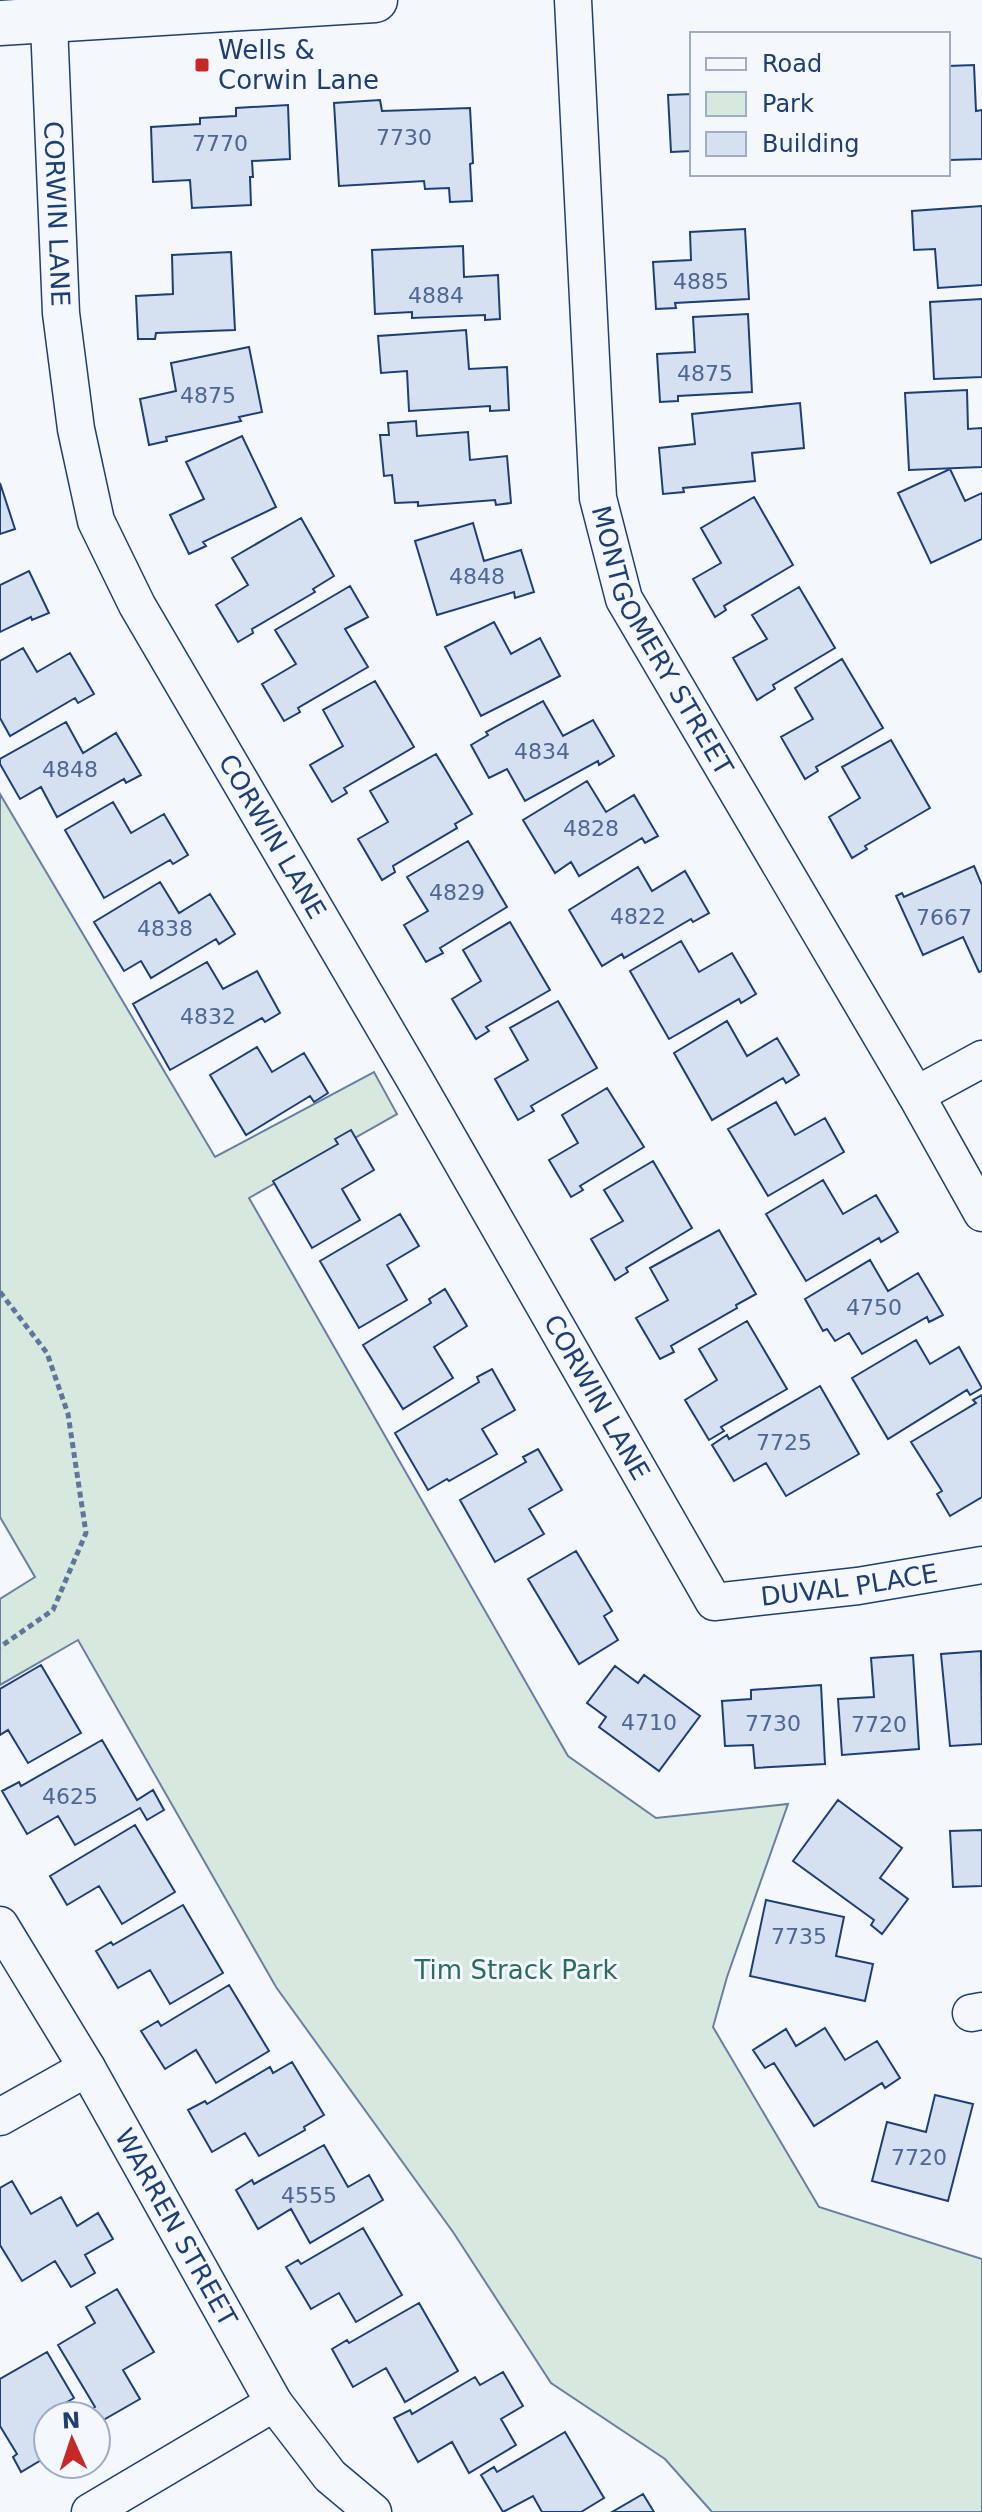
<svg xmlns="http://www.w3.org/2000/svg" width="982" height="2512" viewBox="0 0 982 2512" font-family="'DejaVu Sans',sans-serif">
  <rect width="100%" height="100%" fill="#f4f7fb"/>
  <!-- green -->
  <path fill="#d7e8df" stroke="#687fa3" stroke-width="2" d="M0,794L215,1157L374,1072L397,1114L249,1198L568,1756L656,1818L788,1804L727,1977L713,2027L819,2207L982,2259V2512H712L665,2459L551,2383L453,2232L276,1987L78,1640L0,1685V1599L35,1577L0,1517Z"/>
  <!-- building -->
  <path fill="#d5e0f0" stroke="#1d3f73" stroke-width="2" d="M974,65L976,111L982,110V159L950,160L948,66Z
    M692,94V151L671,152L668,95Z
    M380,100L382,111L470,108L473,163L470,164L472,201L450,202L449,188L425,189L424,181L339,186L334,103Z
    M288,105L290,159L252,161L253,177H250L251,205L192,208L190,180L153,182L151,127L200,124V118L236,116V108Z
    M982,206V285L938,288L935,249L914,250L912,211Z
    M745,229L749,299L675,303L676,308L656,309L653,262L691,260L690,232Z
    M463,246L464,277L498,275L500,319L485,320V315L412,318V312L375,314L372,250Z
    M231,252L235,330L156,333L155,339H138L136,296L173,294L172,255Z
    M982,299V377L934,379L930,302Z
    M748,314L752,392L678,396V401L660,402L657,354L695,352L693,317Z
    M466,330L469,369L507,367L509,410L490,411V406L409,411L407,371L381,373L378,336Z
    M249,347L262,412L239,417L241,421L166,437L167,441L149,445L140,399L176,391L171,363Z
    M967,390L968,429L982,428V467L909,470L905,393Z
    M800,403L804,448L752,453L755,481L683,488L684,492L663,494L659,448L695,444L692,414Z
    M416,421L417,436L468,432L470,460L507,456L511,503L496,505L495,500L418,506V502L395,503L392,475L384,476L380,435H389L388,423Z
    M242,436L276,507L203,542L206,546L189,554L170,515L204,499L186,462Z
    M950,469L965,501L982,493V539L931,563L898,493Z
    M0,483L15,529L0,534Z
    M754,497L793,565L724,606L726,610L715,617L693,579L721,563L701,528Z
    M301,518L334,576L313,589L315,592L252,629L253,633L238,642L216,605L248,585L232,558Z
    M473,523L484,561L521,550L534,592L515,598L514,592L437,615L415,541Z
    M29,571L49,613L32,620L31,617L0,632V585Z
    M350,586L368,617L345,629L368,667L298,708L300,712L284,721L262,684L296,664L275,630Z
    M799,587L835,648L773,685L775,689L757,700L733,658L767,639L752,615Z
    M494,622L511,654L540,638L560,676L481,716L445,647Z
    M23,648L37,672L70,653L94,694L78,703L75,698L10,736L0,718V661Z
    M842,659L883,728L816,767L818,771L805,779L781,737L813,719L795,688Z
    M375,681L414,747L344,788L347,793L332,802L310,765L343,746L323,710Z
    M543,701L563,736L593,720L614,756L599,765L598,761L525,801L507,769L489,778L471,745L488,735L486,732Z
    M66,722L83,753L116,733L141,775L126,783L124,779L57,817L41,787L20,799L0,764V759Z
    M891,740L930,808L865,846L867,849L852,858L829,817L860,798L842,767Z
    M436,754L472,814L455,824L457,828L393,866L395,872L382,880L358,839L388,822L370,791Z
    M587,781L606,812L634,795L658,836L645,843L642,838L579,876L571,862L555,873L523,820Z
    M113,802L131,833L164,814L188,855L173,864L170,860L104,898L65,830Z
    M468,841L507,907L440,948L443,953L426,962L404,925L428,911L407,877Z
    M974,866L982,885V971L979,972L963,937L923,955L896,896L902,893L904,897Z
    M638,867L652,891L685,871L709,913L693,922L691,919L624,958L622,954L602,966L569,910Z
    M160,882L179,913L210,894L235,934L219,944L216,939L151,978L141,961L124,971L94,922Z
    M510,922L550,990L486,1027L489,1031L476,1039L452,999L481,981L463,950Z
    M681,941L699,972L732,953L756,994L741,1003L739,999L669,1039L630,971Z
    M207,962L223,989L257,971L280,1013L265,1022L262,1018L170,1070L133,1004Z
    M558,1001L597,1068L531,1106L534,1111L518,1120L495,1079L528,1060L510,1028Z
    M727,1021L747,1056L777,1038L799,1075L786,1083L783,1078L712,1120L674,1053Z
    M257,1047L272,1072L304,1053L328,1093L314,1102L310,1096L246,1135L210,1075Z
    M607,1088L644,1147L580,1186L583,1190L571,1197L549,1160L578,1143L562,1115Z
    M776,1102L795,1135L825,1118L844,1152L768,1196L728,1129Z
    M351,1130L374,1170L342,1189L360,1220L312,1248L273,1181L338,1144L335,1139Z
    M653,1161L692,1228L626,1268L628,1272L615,1280L591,1239L623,1221L604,1190Z
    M823,1180L843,1214L876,1195L898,1232L881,1242L879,1238L806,1281L766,1214Z
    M400,1214L419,1246L387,1265L407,1300L359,1328L320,1261Z
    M719,1230L756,1294L736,1305L737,1308L671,1346L674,1352L660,1359L636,1318L668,1300L650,1268Z
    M870,1260L888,1291L918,1273L943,1315L929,1322L927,1317L862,1354L849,1333L835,1341L827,1329L823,1331L805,1299Z
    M445,1289L467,1326L434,1347L453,1378L403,1409L363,1345L431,1303L429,1299Z
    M747,1321L787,1389L721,1427L724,1431L709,1440L685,1400L717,1380L699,1349Z
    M916,1340L930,1364L959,1347L982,1388L970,1395L967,1390L888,1439L852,1378Z
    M492,1369L515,1410L482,1429L497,1454L449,1481L447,1479L428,1490L395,1433L479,1382L477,1377Z
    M820,1386L859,1454L786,1496L766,1463L734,1481L712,1445L727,1435L729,1439Z
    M982,1395V1497L950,1516L937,1494L942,1491L911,1442L976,1403L973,1400Z
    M538,1449L562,1490L529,1509L544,1534L495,1562L460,1500L526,1462L523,1457Z
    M576,1551L612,1611L604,1616L618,1640L579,1664L528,1579Z
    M981,1651L982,1744L950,1746L941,1654Z
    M913,1655L919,1749L842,1755L838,1699L874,1697L871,1658Z
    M41,1665L81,1733L28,1763L8,1730L0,1735V1689Z
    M615,1666L638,1683L644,1675L700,1716L659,1771L599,1727L606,1717L587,1703Z
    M821,1685L825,1764L755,1768L753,1745L725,1746L722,1701L751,1699V1690Z
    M102,1740L137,1800L153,1790L164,1810L147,1820L140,1808L75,1845L58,1816L27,1834L2,1791L19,1782L21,1786Z
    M838,1800L902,1848L880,1878L908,1899L882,1934L871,1925L874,1920L793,1861Z
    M135,1825L175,1892L122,1924L99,1886L67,1905L50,1876Z
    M982,1830V1886L953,1887L950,1831Z
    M766,1900L844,1917L836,1956L873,1964L865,2001L750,1976Z
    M183,1905L223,1973L170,2004L150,1970L118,1988L96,1951L111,1942L113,1945Z
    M229,1985L269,2051L216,2083L196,2050L165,2069L141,2031L158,2021L161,2026Z
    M825,2028L845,2060L877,2041L900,2078L885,2088L882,2083L814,2126L774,2063L765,2068L753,2050L786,2029L796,2046Z
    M292,2062L324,2115L304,2127L305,2130L259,2156L245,2133L212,2152L188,2110L205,2101L207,2104L270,2067L273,2073Z
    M935,2095L973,2104L948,2201L872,2181L887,2122L926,2132Z
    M324,2145L348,2187L369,2175L383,2200L310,2243L291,2209L258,2229L236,2190L252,2180L254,2184Z
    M12,2181L31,2214L61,2197L77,2226L98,2213L113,2239L85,2255L95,2273L71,2287L55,2261L22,2281L0,2245V2188Z
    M363,2228L402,2295L356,2322L339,2293L311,2309L286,2267L298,2260L301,2264Z
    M117,2289L154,2352L123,2370L140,2399L98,2423L96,2416L90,2410L95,2407L58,2345L95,2323L86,2307Z
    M419,2303L458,2371L405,2402L386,2368L353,2387L332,2349L347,2340L349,2343Z
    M47,2352L74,2398L43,2416L48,2425V2456L21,2472L13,2457L17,2454L0,2426V2379Z
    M503,2372L523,2406L501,2419L516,2445L469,2473L452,2442L418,2462L394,2418L410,2410L412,2414L475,2377L480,2385Z
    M565,2432L604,2498L581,2512H542L533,2496L503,2512L481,2475L494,2467L497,2472Z
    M643,2494L654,2512H612Z"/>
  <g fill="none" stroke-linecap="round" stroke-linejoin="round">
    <defs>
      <g id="minor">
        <path id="s1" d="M48,0L61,313L76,429L96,521L137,605L415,1080L714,1602L858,1586L982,1565"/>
        <path id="s2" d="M573,0L598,498L624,599L916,1095L982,1213"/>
        <path d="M916,1095L982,1059"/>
        <path id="s3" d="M0,1925L87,2068L274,2403L330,2476L373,2512"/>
        <path d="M971,2013L982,2011"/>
        <path d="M0,2117L87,2068"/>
        <path d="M90,2512L274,2403"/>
      </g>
      <path id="secondary" d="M0,23L375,0"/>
    </defs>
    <!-- minor casing -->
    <use href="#minor" stroke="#1d3f73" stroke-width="39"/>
    <!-- secondary casing -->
    <use href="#secondary" stroke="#1d3f73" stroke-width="47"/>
    <!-- path -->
    <path stroke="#5e769c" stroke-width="5" stroke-dasharray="6 4" stroke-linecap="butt" d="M0,1292L47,1353L68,1414L86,1533L53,1610L0,1647"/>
    <!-- minor -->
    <use href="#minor" stroke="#f4f7fb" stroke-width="36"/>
    <!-- secondary -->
    <use href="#secondary" stroke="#f4f7fb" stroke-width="44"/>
  </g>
  <!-- markers -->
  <rect fill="#c62828" stroke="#f4f7fb" stroke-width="3" x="194" y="57" width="16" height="16" rx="4"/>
  <g text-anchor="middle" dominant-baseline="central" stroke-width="6" stroke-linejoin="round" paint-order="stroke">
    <!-- number labels -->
    <g font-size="22" fill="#4b6792">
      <text x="404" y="137">7730</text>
      <text x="220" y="143">7770</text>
      <text x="701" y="281">4885</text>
      <text x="436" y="295">4884</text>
      <text x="705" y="373">4875</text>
      <text x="208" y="395">4875</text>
      <text x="477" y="576">4848</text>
      <text x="542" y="751">4834</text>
      <text x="70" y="769">4848</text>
      <text x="591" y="828">4828</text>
      <text x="457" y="892">4829</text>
      <text x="638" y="916">4822</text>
      <text x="944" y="917">7667</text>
      <text x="165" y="928">4838</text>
      <text x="208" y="1016">4832</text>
      <text x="874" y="1307">4750</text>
      <text x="784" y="1442">7725</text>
      <text x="649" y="1722">4710</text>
      <text x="773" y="1723">7730</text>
      <text x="879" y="1724">7720</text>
      <text x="70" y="1796">4625</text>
      <text x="799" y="1936">7735</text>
      <text x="919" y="2157">7720</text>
      <text x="309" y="2195">4555</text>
    </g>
    <!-- poi labels -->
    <g font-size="26" fill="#1d3f73" stroke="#f4f7fb" text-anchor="start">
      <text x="218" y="50">Wells &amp;<tspan x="218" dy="30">Corwin Lane</tspan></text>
    </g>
    <!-- street labels -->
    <g font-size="26" fill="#1d3f73" stroke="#f4f7fb">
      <text stroke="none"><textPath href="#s1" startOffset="214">CORWIN LANE</textPath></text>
      <text stroke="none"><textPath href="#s2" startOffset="656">MONTGOMERY STREET</textPath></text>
      <text stroke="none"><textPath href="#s1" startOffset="886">CORWIN LANE</textPath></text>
      <text stroke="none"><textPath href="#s1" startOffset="1534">CORWIN LANE</textPath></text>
      <text stroke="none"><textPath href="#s1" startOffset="1906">DUVAL PLACE</textPath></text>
      <text stroke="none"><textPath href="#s3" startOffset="350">WARREN STREET</textPath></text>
    </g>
    <!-- park labels -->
    <g font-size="26" fill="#2c6c60" stroke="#f4f7fb">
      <text x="516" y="1970">Tim Strack Park</text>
    </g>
  </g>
  <!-- legend -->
  <rect x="690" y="32" width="260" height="144" fill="#f4f7fb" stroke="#9eadc5" stroke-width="2"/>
  <rect x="706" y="58" width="40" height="12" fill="#f4f7fb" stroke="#9eadc5" stroke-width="2"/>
  <text x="762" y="72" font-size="24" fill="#1d3f73">Road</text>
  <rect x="706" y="92" width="40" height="24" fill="#d7e8df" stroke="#9eadc5" stroke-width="2"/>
  <text x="762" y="112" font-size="24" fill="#1d3f73">Park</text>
  <rect x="706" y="132" width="40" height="24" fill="#d5e0f0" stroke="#9eadc5" stroke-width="2"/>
  <text x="762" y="152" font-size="24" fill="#1d3f73">Building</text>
  <!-- north arrow -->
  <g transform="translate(72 2440) rotate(357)"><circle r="38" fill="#f4f7fb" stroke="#9eadc5" stroke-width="2"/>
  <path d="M0-6L14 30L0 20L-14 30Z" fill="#c62828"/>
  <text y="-12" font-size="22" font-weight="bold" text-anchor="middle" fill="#1d3f73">N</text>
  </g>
</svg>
